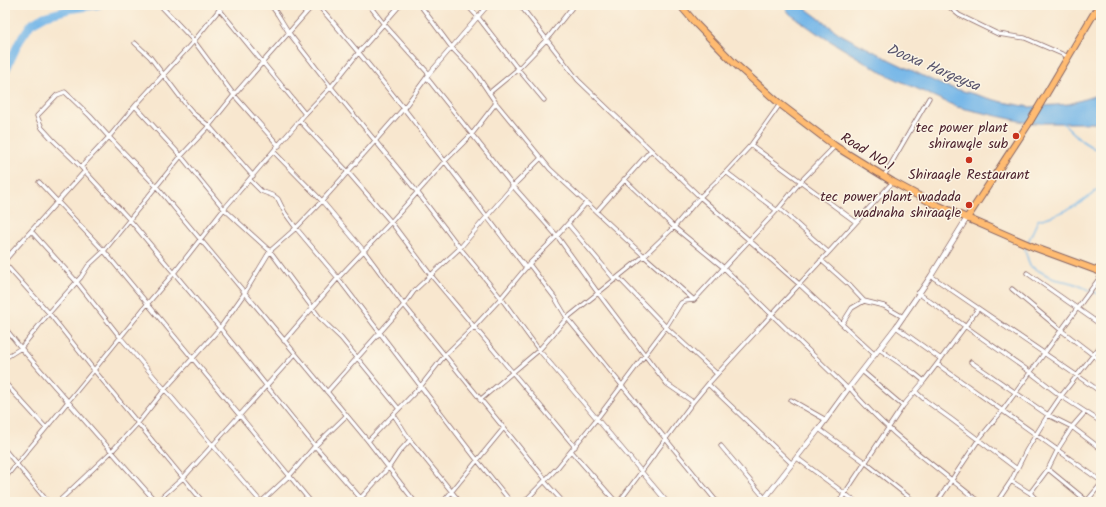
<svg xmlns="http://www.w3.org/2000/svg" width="1106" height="507" viewBox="0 0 1106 507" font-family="Kalam,sans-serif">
  <rect width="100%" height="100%" fill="#fcf5e5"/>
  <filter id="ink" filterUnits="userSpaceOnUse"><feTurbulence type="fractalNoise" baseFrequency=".025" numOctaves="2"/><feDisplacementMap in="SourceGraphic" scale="8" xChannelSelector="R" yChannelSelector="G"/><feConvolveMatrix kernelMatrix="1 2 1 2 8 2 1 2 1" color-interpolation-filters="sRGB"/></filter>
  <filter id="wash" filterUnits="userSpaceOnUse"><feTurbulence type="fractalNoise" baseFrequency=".012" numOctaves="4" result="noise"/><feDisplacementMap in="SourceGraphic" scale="16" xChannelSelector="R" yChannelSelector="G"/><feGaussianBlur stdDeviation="0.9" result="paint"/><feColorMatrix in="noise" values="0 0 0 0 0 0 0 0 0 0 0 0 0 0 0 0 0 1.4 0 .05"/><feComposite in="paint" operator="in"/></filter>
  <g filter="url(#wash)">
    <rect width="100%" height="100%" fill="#f8e7cf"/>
    <!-- water -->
    <path fill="#73b6e8" stroke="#5e6a8a" d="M783,5H801L840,34L892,61L942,85L1002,102L1030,107L1069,104L1094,96L1101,97V123H1029L957,107L885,74L817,33L790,14Z"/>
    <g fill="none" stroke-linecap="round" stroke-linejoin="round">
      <!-- stream -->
      <path stroke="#73b6e8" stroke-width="1.5" d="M1063,123L1082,141L1101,153
        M1028,242L1038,220C1062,214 1084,204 1101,186
        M1027,246L1025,250L1030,266L1054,279L1073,283L1101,295"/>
      <!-- river -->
      <path stroke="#73b6e8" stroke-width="8" d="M5,72L19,42L31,24L45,16L71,9L98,5"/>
    </g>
  </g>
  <g filter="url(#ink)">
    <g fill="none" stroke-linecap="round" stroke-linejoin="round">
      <defs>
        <path id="minor" d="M160,5L194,41L234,95L279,146
          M223,5L194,41L135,106L109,137L156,186L368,441L415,502
          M271,5L278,15L289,33L331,87L418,193L460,248L501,298L539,350L667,502
          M318,5C392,89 458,179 526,268
          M369,5L383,23L429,74
          M420,5L452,48L475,72L496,103L550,169L644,256L694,300
          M467,5L478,17L518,69L544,100
          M520,5L578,80L700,197L799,284L874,354
          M947,5L959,15L998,34L1025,38L1069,57
          M219,9L305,114
          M135,43L150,57L187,106L194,114L209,126L253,176
          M427,78L513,186L557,236L598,293L657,371L667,384L693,402
          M489,93L518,69L547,39L574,5
          M135,106L181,156L224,209L270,251L320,318L341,338L399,409
          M300,121L348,172L391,222L430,274L575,447
          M751,145L856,222
          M274,152L322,201L364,251L404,305L546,480
          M81,167L109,137L90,116L65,92L57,95L37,116L42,128L53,140L81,167L129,219L220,328L315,446L364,502
          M726,172L776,210
          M884,176L929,98
          M624,179L674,227L724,268L848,389
          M250,180L261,191L274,196L278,199L285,213L296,228L338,278L477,460L511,502
          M39,182L104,251L311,502
          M779,208L828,252
          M597,211L651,150
          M568,224L615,280
          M31,231L76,281L120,337L261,502
          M5,260L85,171
          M821,260L849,285L864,301L884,306L903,317
          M5,264L49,313L94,370L203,502
          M529,264L555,298L567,318L717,502
          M1027,273L1101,325
          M931,276L1101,392
          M618,277L666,327L717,374
          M1012,289L1062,331L1101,361
          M918,293L1030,372L1061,396L1101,422
          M978,309L937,364L1101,481
          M842,324L852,308L864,301
          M896,327L941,359
          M5,328L21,348L156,502
          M284,341L338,278L391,222L445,161L472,134L496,103
          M5,358L21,348L49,313L81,277L88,266L104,251L181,156L209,126L234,95L313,5
          M971,362L1048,415L1072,427L1101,449
          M862,371L903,406
          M924,381L937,364
          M5,383L46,428
          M708,384L792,464
          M849,387C886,432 934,465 979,502
          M327,392L404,305L414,291L460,248L513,186L541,158
          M916,392L926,401L951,419L1017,469
          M480,400L539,350L567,318L644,256L674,227L700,197L726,172L751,145L780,104
          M791,400L826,420
          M394,415L410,440L460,502
          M819,429L866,463L915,502
          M368,441L420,387L445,355L474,327L501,298L529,264L557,236L586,203
          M721,446L768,502
          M5,450L48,502
          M571,451L616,502
          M797,458L856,502
          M1048,469L1087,501
          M5,478L94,370L148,303L174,273L224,209L305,114L331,87L359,52L400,5
          M544,481L563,502
          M1011,481L1030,493L1039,502
          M1030,493L1048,469L1058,449L1072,427L1085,412
          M58,502L111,452L138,423L165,389L220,328L244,294L270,251L296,228L322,201L375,141L404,108L429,74L488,5
          M156,502L183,478L295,354
          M261,502L290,475L315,446L346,416
          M357,502L389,467L399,452L410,440
          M443,502L503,429
          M524,502L558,467L599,416L666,327L681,303L685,301L694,300L779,208L801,181L835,146
          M619,502L693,402L708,384L893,182
          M839,502L903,406L924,381L914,373L879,349
          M937,502L979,439L1002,411L1101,276
          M997,502L1011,481L1026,451L1048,415L1061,396L1101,345
          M1086,502L1101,484"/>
        <path id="tertiary" d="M762,502L819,429L848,389L896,327L931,276L967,218"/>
        <path id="trunk" d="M680,5L697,25L733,62L780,104L835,146L893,182L930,202L1036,248L1101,272
          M967,218L1029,123L1099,5"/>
      </defs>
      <!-- minor casing -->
      <use href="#minor" stroke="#876564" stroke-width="5"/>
      <!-- tertiary casing -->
      <use href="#tertiary" stroke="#876564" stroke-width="6"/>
      <!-- trunk casing -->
      <use href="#trunk" stroke="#876564" stroke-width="8"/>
      <!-- minor -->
      <use href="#minor" stroke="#fff" stroke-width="3.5"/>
      <!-- tertiary -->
      <use href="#tertiary" stroke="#fff" stroke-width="4.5"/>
      <!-- trunk -->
      <use href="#trunk" stroke="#ffbb71" stroke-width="6"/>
    </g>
  </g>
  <!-- markers -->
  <g fill="#c8321e" stroke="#fcf5e5" stroke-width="1.5">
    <circle cx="1016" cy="136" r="4"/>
    <circle cx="969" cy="160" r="4"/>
    <circle cx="969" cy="205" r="4"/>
  </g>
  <g text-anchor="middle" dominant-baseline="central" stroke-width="3" stroke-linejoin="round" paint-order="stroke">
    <!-- poi labels -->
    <g font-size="14" fill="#4a1f2b" stroke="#fcf5e5" text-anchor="end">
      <text x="1008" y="128">tec power plant<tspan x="1008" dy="16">shirawqle sub</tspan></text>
      <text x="969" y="175" text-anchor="middle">Shiraaqle Restaurant</text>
      <text x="961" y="197">tec power plant wadada<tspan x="961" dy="16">wadnaha shiraaqle</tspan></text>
    </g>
    <!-- street labels -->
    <g font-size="14" fill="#4a1f2b" stroke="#fcf5e5">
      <text transform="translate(867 152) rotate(32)">Road NO.1</text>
    </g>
    <!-- water labels -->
    <g font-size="15" font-style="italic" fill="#58546d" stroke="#fcf5e5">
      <text transform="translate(933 68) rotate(23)">Dooxa Hargeysa</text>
    </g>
  </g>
  <!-- margin -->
  <rect width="1106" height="507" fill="none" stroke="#fcf5e5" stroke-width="20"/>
</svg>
